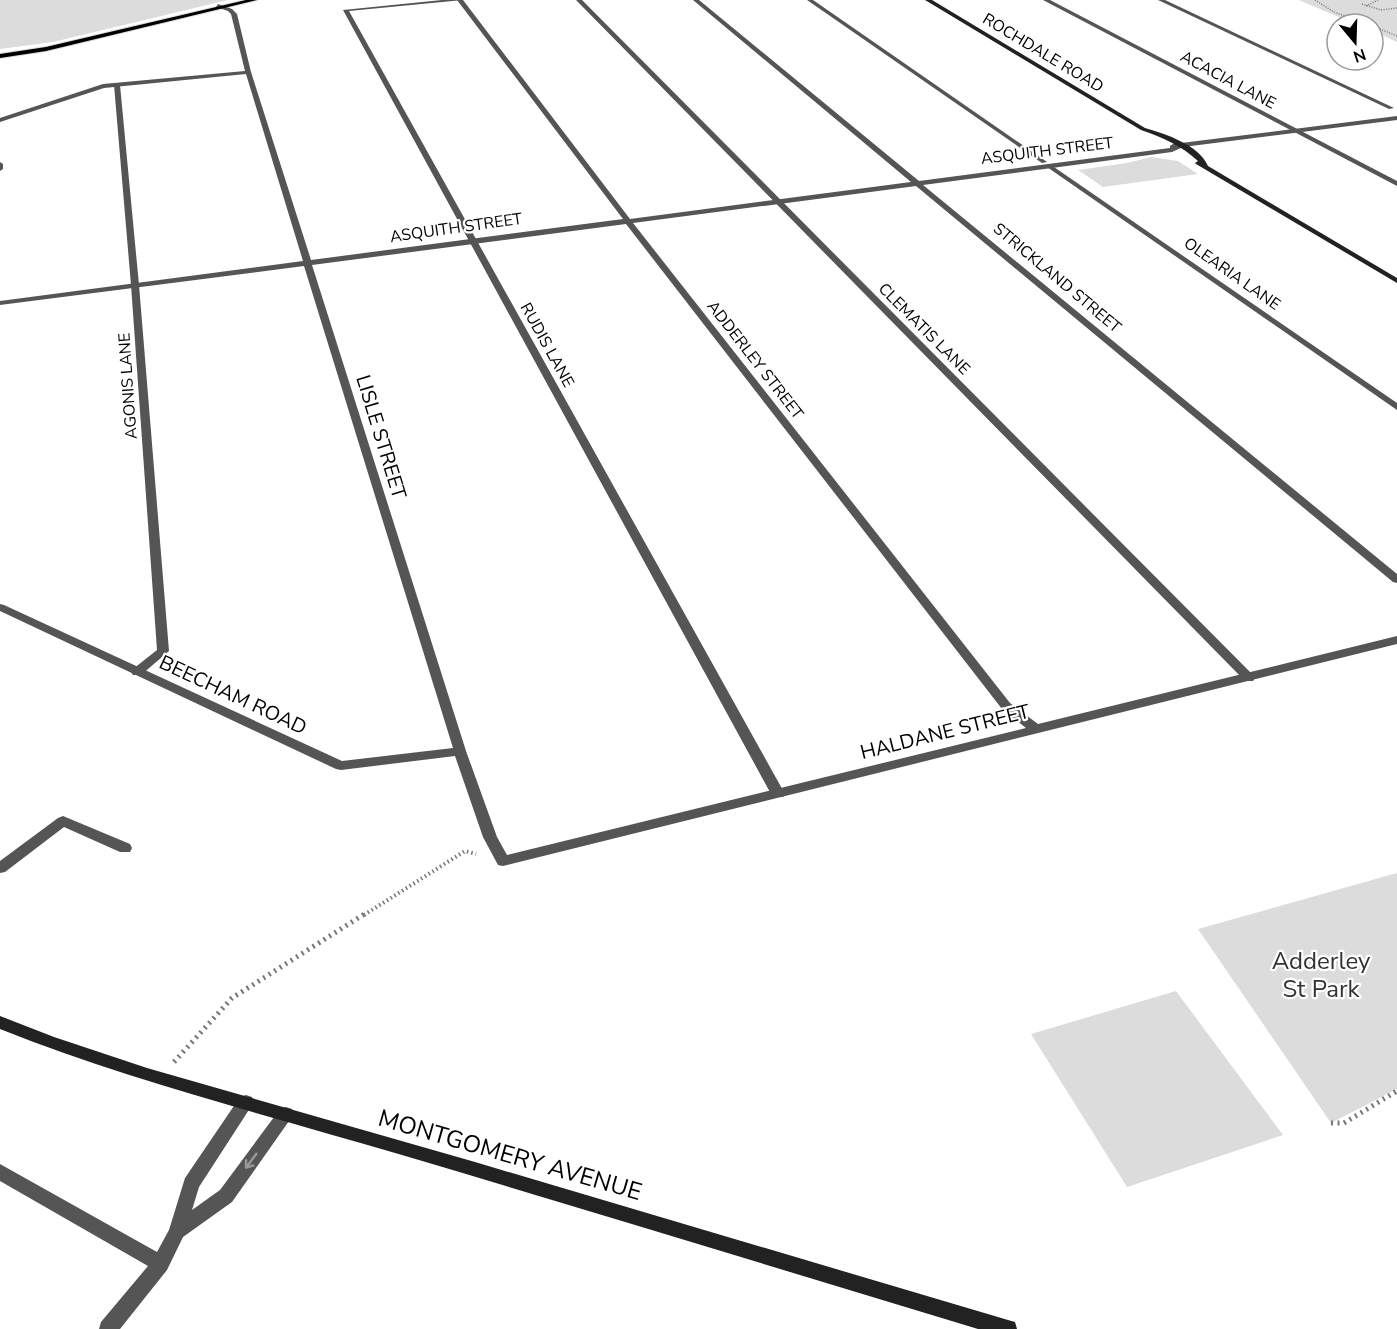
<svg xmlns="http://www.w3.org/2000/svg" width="1397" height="1329" viewBox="0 0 1397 1329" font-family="'Nunito Sans',sans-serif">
  <rect width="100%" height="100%" fill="#fff"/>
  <!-- green -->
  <path fill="#dcdcdc" d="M0,0H228L53,42L0,49Z
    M1299,0H1397V42L1373,31V24H1355Z
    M1151,157L1178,161L1198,174L1103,187L1078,170L1127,163Z
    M1397,873V1089L1331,1123L1198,929Z
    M1176,991L1283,1135L1127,1187L1031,1034Z"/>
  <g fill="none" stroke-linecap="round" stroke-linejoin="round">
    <defs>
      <path id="primary" d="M246,0H257L46,51L0,58V54L46,47Z"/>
    </defs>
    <!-- primary casing -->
    <use href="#primary" stroke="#dbdbdb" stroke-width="2"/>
    <!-- path-far2 -->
    <path stroke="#777" stroke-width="1.5" stroke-dasharray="1 1.5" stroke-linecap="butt" d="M1315,0L1334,12L1367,24
      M1362,4L1381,10L1397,8
      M1366,6L1378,0
      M1373,26L1397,36"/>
    <!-- path-far1 -->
    <path stroke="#777" stroke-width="4" stroke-dasharray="1.5 3" stroke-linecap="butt" d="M364,915L465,851L476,854"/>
    <!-- path -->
    <path stroke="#777" stroke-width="5" stroke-dasharray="2 4.5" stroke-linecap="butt" d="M174,1062L232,998L366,913
      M1331,1123H1344L1397,1091"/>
    <!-- lane -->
    <path fill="#555" fill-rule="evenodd" d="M442,0H463L349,11L785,794L783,797H773L771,794L343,10Z
      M576,0H582L1253,675L1255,678L1253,681H1245Z
      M807,0H813L1047,162L1042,163Z
      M1043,0H1050L1397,181V186Z
      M117,83L120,85L139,285L169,651L141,675H133L131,672L133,669L157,650L131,285L114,85Z
      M1047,165H1051L1397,403V410L1047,167Z"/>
    <!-- street -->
    <path fill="#555" fill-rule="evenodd" d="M457,0H463L630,219L911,182L693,0H699L919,181L1170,148V146L1173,144L1397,116V120L1183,147L1172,152L923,185L1397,574V583L1393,582L916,186L633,223L1010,703L1038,724L1397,636V644L503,866L498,865L483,837L455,756L341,770L336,769L0,611V604L4,605L342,761L453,748L304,266L0,305V301L303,261L246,74L104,88L0,122V118L103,84L245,71L231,14L228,11L216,7L218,4L232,9L237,14L251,72L311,260L623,219ZM626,224L1002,709L1026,728L507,855L497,837L466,751L312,265Z
      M1158,0H1165L1394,108L1389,109Z
      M0,162L3,164V169L0,171Z
      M63,816L130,844L132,848L130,852H120L64,827L5,872L0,873V861L58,818Z
      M246,1095L252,1097L254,1102L199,1187L192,1210L220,1190L280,1109L286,1107L292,1109L294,1114L232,1202L183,1237L167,1270L120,1329H99L101,1322L148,1266L0,1181V1164L157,1252L169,1230L185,1178L240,1097Z"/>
    <!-- secondary -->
    <path fill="#222" fill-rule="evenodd" d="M925,0H932L1145,128C1166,134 1199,145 1208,166L1397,278V283L1196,164L1195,163L1198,161C1182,146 1162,137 1141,130Z
      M0,1016L54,1037L147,1068L475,1162L1008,1320L1015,1322L1017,1329H978C786,1271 594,1212 402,1155C267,1115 131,1081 0,1029Z"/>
    <!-- primary -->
    <use href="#primary" fill="#000" fill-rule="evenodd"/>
  </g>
  <!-- one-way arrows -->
  <defs><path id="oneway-shaft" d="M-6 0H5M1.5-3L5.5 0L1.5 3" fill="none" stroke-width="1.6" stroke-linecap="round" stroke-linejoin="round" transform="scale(1.5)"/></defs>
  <use stroke="#999" href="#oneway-shaft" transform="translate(251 1161) rotate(127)"/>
  <g text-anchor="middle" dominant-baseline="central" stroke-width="4.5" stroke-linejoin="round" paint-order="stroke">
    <!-- far-street labels -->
    <g font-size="16" fill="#000" stroke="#fff">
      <text transform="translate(1043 53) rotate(31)">ROCHDALE ROAD</text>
      <text transform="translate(1228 80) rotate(28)">ACACIA LANE</text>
      <text transform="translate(1047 151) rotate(-7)">ASQUITH STREET</text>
      <text transform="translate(456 228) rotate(-8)">ASQUITH STREET</text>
      <text transform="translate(1232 274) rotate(35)">OLEARIA LANE</text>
      <text transform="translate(1057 278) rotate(40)">STRICKLAND STREET</text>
      <text transform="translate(924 329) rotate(45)">CLEMATIS LANE</text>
      <text transform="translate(547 345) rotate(61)">RUDIS LANE</text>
      <text transform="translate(755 360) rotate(52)">ADDERLEY STREET</text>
      <text transform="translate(128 386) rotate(-94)">AGONIS LANE</text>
    </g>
    <!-- street labels -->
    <g font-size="20" fill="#000" stroke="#fff">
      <text transform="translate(381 437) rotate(73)">LISLE STREET</text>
      <text transform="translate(233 695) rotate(25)">BEECHAM ROAD</text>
      <text transform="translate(945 732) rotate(-14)">HALDANE STREET</text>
    </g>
    <!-- near-park labels -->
    <g font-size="24" fill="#333" stroke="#fff">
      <text x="1321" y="961">Adderley<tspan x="1321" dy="28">St Park</tspan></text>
    </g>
    <!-- near-street labels -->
    <g font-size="24" fill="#000" stroke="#fff">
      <text transform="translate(510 1155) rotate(16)">MONTGOMERY AVENUE</text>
    </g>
  </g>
  <!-- north arrow -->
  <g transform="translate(1355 42) rotate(161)"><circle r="28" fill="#ffffff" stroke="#999999" stroke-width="1.5"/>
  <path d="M0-4.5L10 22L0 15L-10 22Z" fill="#000000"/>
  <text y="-9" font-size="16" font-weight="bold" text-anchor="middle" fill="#000000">N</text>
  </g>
</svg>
